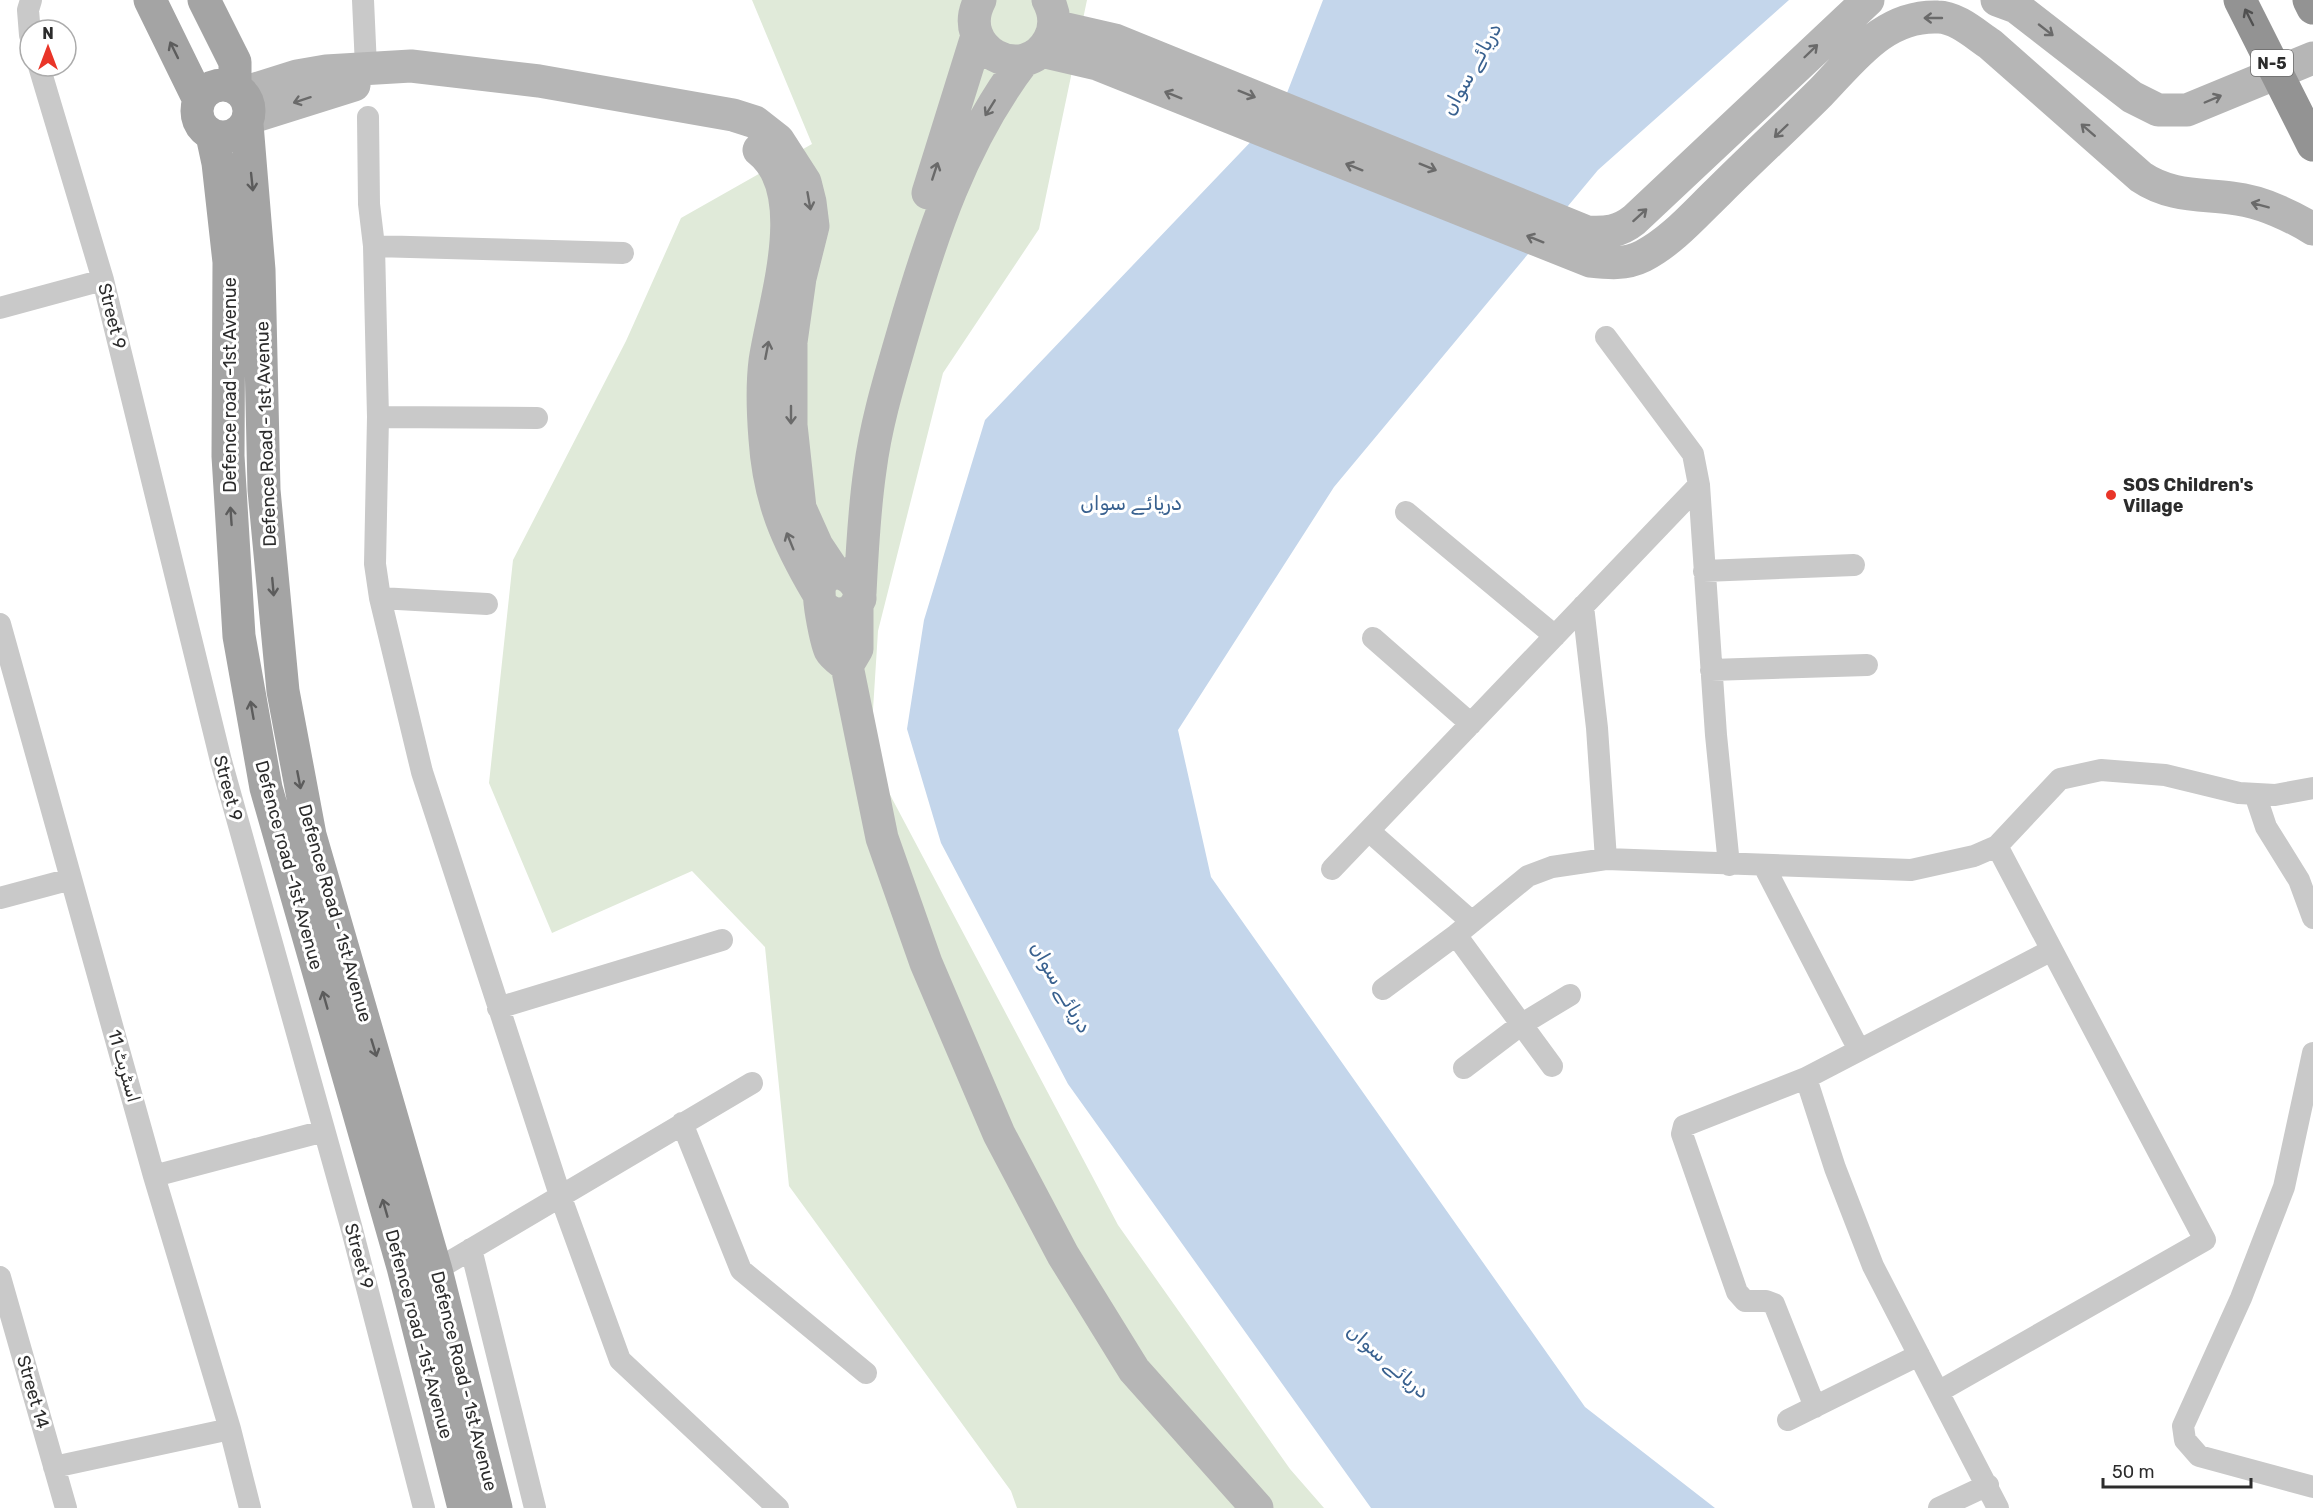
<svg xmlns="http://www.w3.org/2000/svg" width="2313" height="1508" viewBox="0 0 2313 1508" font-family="Rubik,Vazirmatn,sans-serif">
  <rect width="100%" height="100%" fill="#fff"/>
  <!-- green -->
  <path fill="#e0ead9" d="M752,0H1087L1039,229L943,373L878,631L870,757L1118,1225L1290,1469L1324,1508H1017L1011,1491L789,1186L765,947L692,871L552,933L489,783L513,560L626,341L681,218L812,144Z"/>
  <!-- water -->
  <path fill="#c4d6eb" d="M1323,0H1789L1598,170L1334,487L1178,730L1211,877L1585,1407L1715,1508H1371L1068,1084L941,843L907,729L924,620L985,420L1280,111Z"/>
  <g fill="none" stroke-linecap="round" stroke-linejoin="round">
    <!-- street -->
    <path stroke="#c9c9c9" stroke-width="22" d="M363,0L366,67
      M30,35L28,10L31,0
      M39,66L103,280L221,761L351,1226L424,1508
      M368,117L369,204L374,246L378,417L375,564L380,598L422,772L560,1195L620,1360L778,1508
      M374,246L623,253
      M0,308L103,280
      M1606,337L1693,454L1699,485L1716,735L1729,865
      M378,417L537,418
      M1406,512L1555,636
      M1704,571L1854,565
      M380,598L487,604
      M1583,606L1597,728L1606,859
      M0,624L154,1176L230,1429L250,1508
      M1373,638L1471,724
      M1711,670L1867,665
      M2255,794L2266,827L2299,880L2313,918
      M1369,831L1472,922
      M1997,846L2205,1240L1938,1392L1873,1266L1835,1168L1806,1078L2052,950
      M1764,866L1859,1050
      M1332,869L1699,485
      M0,898L71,879
      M1456,935L1552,1066
      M1383,989L1456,935L1528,876L1552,867L1606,859L1911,870L1974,856L1997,846L2060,779L2101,770L2165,775L2239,793L2275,795L2313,788
      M498,1008L722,940
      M2313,1053L2284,1187L2241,1298L2183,1426L2185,1440L2199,1456L2313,1487
      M1464,1068L1522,1024L1570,995
      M1806,1078L1684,1126L1682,1134L1737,1292L1745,1301H1766L1774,1304L1815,1407
      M682,1123L741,1270L866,1373
      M154,1176L324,1131
      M471,1249L535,1508
      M436,1270L752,1083
      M0,1277L66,1508
      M1938,1392L1998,1508
      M1788,1420L1919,1355
      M54,1467L230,1429
      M1939,1508L1988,1485"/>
    <!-- secondary -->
    <path stroke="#b6b6b6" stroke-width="33" d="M980,0C954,49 1024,86 1049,40C1056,27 1055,13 1048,0
      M1997,0L2016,7L2132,97L2158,110H2187L2313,58
      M1054,26L1115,40L1587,232C1606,233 1619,232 1634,220L1868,0
      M1041,51L1097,64L1590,261C1608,263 1625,265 1643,256C1672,241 1695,214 1719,191C1752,158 1787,126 1820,93C1854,58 1884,15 1938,17C1956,17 1975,34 1990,44L2141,177C2169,196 2198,194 2231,198C2261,201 2288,214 2313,229
      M243,93L297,76L326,71L411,66L539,81L733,115L755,122L778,140L805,182L810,202L813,226L800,278L791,342V425L800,508L817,546L835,573
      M249,118L354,85
      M759,150C813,192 773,305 765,361C762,385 763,414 765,439C769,500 787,540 818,593
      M928,193L977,36
      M860,593C862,552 864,511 870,470C876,423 890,378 903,333C931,236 962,141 1024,60
      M822,607L836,615L851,612L860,599C861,577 832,561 820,585C816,592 826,641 830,650C833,656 842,662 847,666L882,838L926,963L999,1134L1063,1255L1134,1370L1257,1508
      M847,666L857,649V606"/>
    <!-- primary -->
    <path stroke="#a4a4a4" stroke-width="33" d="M150,0L199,100
      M204,0L235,62V87
      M197 111a26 26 0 1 1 52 0a26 26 0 1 1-52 0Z
      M247,124L259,270L264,490L283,691L310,835L436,1270L496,1508
      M212,135L218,163L229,262L228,456L239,636L266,788L403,1267L464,1508"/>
    <!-- highway -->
    <path stroke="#939393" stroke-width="33" d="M2240,0L2313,145
      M2309,0L2313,8"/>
  </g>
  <!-- one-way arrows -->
  <defs><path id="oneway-shaft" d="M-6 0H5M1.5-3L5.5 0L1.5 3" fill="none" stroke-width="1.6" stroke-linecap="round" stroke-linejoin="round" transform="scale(1.5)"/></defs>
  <use stroke="#505050" href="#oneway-shaft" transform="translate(2249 17) rotate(-117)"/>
  <g stroke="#6a6a6a">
    <use href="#oneway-shaft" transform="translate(1933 18) rotate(-180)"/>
    <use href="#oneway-shaft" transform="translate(2046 30) rotate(38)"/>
    <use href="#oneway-shaft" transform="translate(1811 51) rotate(-44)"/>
    <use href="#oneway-shaft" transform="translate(1247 94) rotate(22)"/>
    <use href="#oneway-shaft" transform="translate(1173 95) rotate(-158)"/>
    <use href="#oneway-shaft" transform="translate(2213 99) rotate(-23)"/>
    <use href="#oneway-shaft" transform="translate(302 100) rotate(162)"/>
    <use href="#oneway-shaft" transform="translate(990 108) rotate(122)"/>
    <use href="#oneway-shaft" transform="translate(2088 130) rotate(-139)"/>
    <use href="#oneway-shaft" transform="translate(1781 131) rotate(136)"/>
    <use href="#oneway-shaft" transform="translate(1354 167) rotate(-158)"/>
    <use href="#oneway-shaft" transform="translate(1428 167) rotate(22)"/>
    <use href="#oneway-shaft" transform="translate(935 171) rotate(-72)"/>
    <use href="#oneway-shaft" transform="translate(809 201) rotate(80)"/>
    <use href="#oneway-shaft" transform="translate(2260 205) rotate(-165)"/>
    <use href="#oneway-shaft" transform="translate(1640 215) rotate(-42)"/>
    <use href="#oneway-shaft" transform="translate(1535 239) rotate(-158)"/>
    <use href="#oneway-shaft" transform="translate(767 350) rotate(-79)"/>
    <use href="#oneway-shaft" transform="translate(791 415) rotate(90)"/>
    <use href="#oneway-shaft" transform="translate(790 541) rotate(-112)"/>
  </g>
  <g stroke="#5c5c5c">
    <use href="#oneway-shaft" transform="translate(174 50) rotate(-116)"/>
    <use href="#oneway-shaft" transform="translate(252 182) rotate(84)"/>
    <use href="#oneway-shaft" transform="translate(231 516) rotate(-94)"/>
    <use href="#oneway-shaft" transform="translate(273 587) rotate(85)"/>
    <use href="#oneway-shaft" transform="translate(252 710) rotate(-100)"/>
    <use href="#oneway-shaft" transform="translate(299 780) rotate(79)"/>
    <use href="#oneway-shaft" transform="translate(325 1000) rotate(-106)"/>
    <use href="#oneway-shaft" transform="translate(374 1048) rotate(73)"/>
    <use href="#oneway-shaft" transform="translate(385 1208) rotate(-106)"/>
  </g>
  <!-- markers -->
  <circle fill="#e93528" stroke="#fff" stroke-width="2" cx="2111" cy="495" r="6"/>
  <g text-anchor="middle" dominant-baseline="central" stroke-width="6" stroke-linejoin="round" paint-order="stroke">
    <!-- shield labels -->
    <rect fill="#fff" stroke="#6b6b6b" stroke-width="1.5" x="2251" y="50" width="42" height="26" rx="4.5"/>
    <g font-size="16" font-weight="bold" fill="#2c2c2c">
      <text x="2272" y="63">N-5</text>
    </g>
    <!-- street labels -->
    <g font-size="18" fill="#2c2c2c" stroke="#fff">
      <text transform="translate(112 316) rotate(76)">Street 9</text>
      <text transform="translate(230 385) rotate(-90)">Defence road -1st Avenue</text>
      <text transform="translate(266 434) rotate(-92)">Defence Road - 1st Avenue</text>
      <text transform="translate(228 788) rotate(75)">Street 9</text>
      <text transform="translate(289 865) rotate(75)">Defence road -1st Avenue</text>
      <text transform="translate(335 913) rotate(74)">Defence Road - 1st Avenue</text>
      <text transform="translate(124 1066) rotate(74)">اسٹریٹ 11</text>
      <text transform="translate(359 1256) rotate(75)">Street 9</text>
      <text transform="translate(419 1334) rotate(75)">Defence road -1st Avenue</text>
      <text transform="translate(464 1381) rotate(76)">Defence Road - 1st Avenue</text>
      <text transform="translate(33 1392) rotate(74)">Street 14</text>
    </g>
    <!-- poi labels -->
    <g font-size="18" font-weight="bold" fill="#2c2c2c" stroke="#fff" text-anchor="start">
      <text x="2123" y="485">SOS Children's<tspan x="2123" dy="21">Village</tspan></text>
    </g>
    <!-- water labels -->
    <g font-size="20" font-style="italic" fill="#39618f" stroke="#fff">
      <text transform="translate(1471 69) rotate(-61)">دریائے سواں</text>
      <text x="1131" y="503">دریائے سواں</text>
      <text transform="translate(1061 987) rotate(60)">دریائے سواں</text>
      <text transform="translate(1388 1361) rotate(41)">دریائے سواں</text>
    </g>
  </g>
  <!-- north arrow -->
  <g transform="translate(48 48)"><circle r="28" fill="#ffffff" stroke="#ababab" stroke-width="1.5"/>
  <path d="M0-4.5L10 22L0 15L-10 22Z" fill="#e93528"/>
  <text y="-9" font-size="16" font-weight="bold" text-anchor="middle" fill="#2c2c2c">N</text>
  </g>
  <!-- scale -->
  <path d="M2103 1478v9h148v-9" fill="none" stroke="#2c2c2c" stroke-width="3"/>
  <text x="2112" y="1478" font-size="18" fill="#2c2c2c" stroke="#ffffff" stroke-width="4.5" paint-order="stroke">50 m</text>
</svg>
